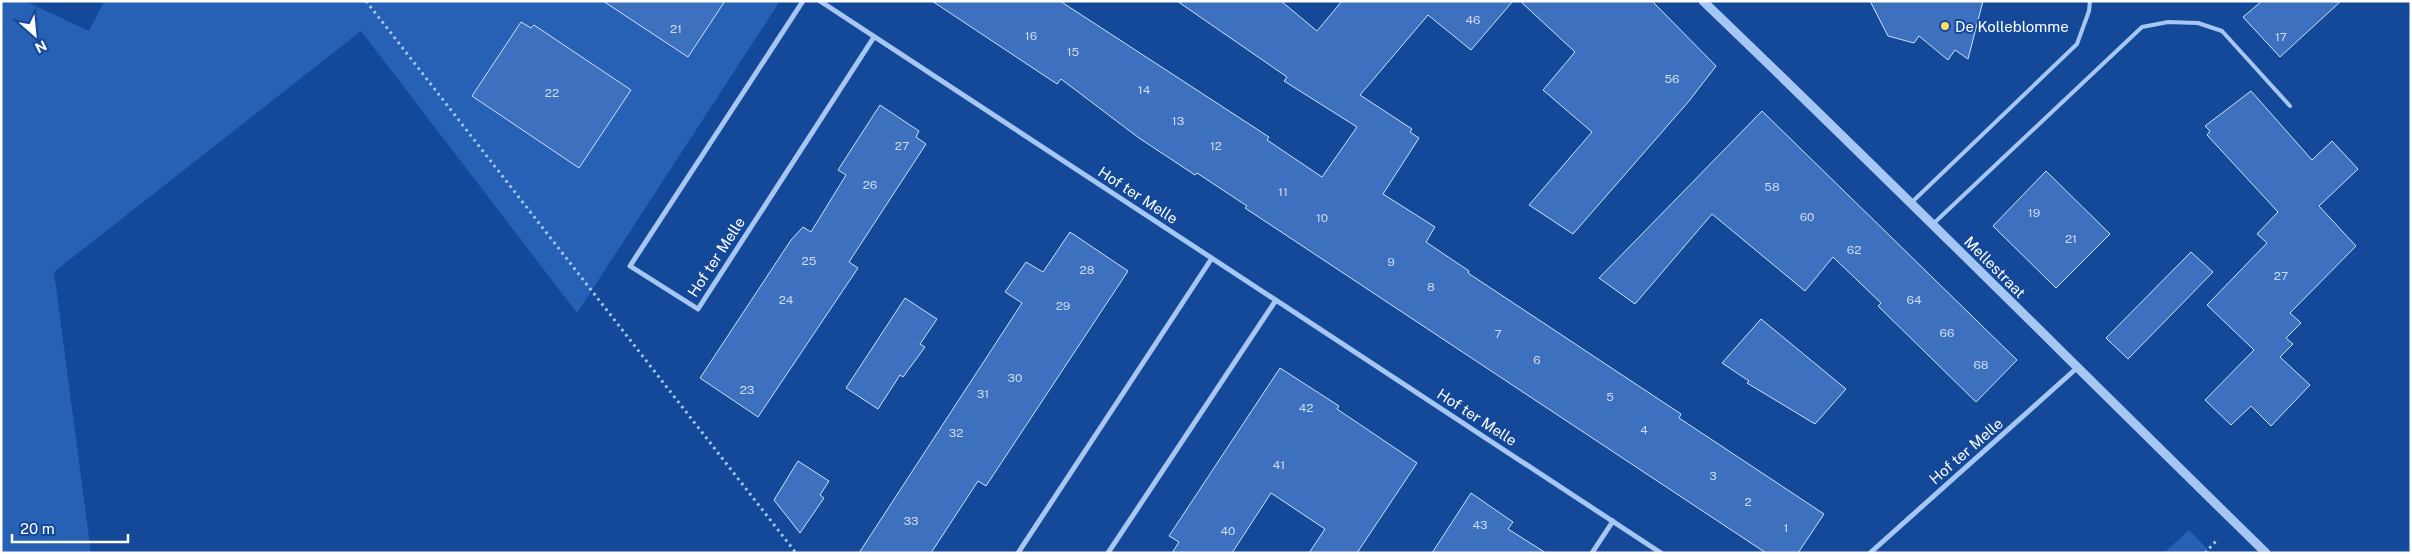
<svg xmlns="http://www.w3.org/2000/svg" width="2412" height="554" viewBox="0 0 2412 554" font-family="'Public Sans',sans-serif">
  <rect width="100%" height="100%" fill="#144898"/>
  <!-- green -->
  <path fill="#2761b6" d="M1,1H25L89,31L104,1H780L577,313L361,31L54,272L91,553H1Z
    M2189,530L2211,553H2164Z"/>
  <!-- building -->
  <path fill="#3d71c0" stroke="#cee1fd" d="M603,1H725L688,57Z
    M932,1H1060L1269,137L1267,140L1322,177L1357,127L1284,81L1287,77L1177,1H1281L1317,31L1342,1H1513L1471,50L1428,15L1360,95L1412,129L1410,132L1419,138L1383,194L1435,227L1426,242L1469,271L1468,273L1681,414L1679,418L1824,514L1798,553H1766L1245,208L1247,206L1197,173L1195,175L1139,138L1061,79L1057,84Z
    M1520,1H1652L1716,66L1689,101L1573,234L1529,205L1592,132L1543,90L1575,52Z
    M1870,1H1983L1968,59L1955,50L1948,60L1919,36L1914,43L1888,36Z
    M2262,1H2341L2280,57L2243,17Z
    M521,22L531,28L534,25L631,90L579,168L472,96Z
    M2251,91L2312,160L2332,141L2358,169L2319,206L2356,246L2290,313L2301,323L2286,338L2293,344L2280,357L2310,385L2271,426L2251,406L2231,425L2205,400L2254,350L2207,305L2267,243L2257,234L2278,212L2207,135L2210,131L2205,126Z
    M880,105L919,131L916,137L926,144L849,262L858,268L758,417L700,378L791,240L803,227L811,232L846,175L838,170Z
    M1762,111L2017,360L1976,402L1878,306L1881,303L1833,257L1805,291L1712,214L1635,304L1599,278Z
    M2046,171L2110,234L2056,288L1993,226Z
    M1070,232L1128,271L986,486L978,481L931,553H859L1022,303L1005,292L1026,262L1043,272Z
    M2191,252L2213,272L2128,359L2106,338Z
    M905,298L937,319L920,344L925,347L903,377L900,375L878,409L846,388Z
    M1761,319L1846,389L1815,424L1747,383L1749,381L1722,363Z
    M1280,368L1339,406L1337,409L1417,463L1357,553H1309L1325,529L1271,493L1232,553H1172L1179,542L1169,536Z
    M798,461L829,481L820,495L824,498L800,533L774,500Z
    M1471,493L1513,522L1508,529L1546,553H1432Z"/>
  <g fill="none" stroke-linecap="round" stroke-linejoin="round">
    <!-- path -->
    <path stroke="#a6c6f3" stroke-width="3" stroke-dasharray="2.5 4" stroke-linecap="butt" d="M366,1L796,553
      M2205,553L2217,540"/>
    <!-- service -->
    <path stroke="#a6c6f3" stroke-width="4" d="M1911,203L2077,44L2089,11L2090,1
      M1933,224L2142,27L2168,22L2198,23L2222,31L2290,106"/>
    <!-- minor -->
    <path stroke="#a6c6f3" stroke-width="5" d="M803,1L630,266L698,309L874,37
      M820,1L1661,553
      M1018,553L1212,258
      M1108,553L1276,300
      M1592,553L1613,521
      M1870,553L2078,367"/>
    <!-- tertiary -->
    <path stroke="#a6c6f3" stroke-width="9" d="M1703,1C1893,183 2078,369 2266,553"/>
  </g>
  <!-- markers -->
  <circle fill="#ffd968" stroke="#144898" stroke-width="2" cx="1945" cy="26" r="5"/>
  <g text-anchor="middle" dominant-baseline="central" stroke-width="4" stroke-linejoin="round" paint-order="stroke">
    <!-- number labels -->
    <g font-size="12" fill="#cedcef">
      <text x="1473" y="20">46</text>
      <text x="676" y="29">21</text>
      <text x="1031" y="36">16</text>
      <text x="2281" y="37">17</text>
      <text x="1073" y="52">15</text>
      <text x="1672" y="79">56</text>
      <text x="1144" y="90">14</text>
      <text x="552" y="93">22</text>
      <text x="1178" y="121">13</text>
      <text x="902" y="146">27</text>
      <text x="1216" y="146">12</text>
      <text x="870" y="185">26</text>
      <text x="1772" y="187">58</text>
      <text x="1283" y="192">11</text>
      <text x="2034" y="213">19</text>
      <text x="1807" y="217">60</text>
      <text x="1322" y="218">10</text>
      <text x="2071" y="239">21</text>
      <text x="1854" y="250">62</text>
      <text x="809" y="261">25</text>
      <text x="1391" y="262">9</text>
      <text x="1087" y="270">28</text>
      <text x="2281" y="276">27</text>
      <text x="1431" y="287">8</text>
      <text x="786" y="300">24</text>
      <text x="1914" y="300">64</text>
      <text x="1063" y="306">29</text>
      <text x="1947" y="333">66</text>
      <text x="1498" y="334">7</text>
      <text x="1537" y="360">6</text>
      <text x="1981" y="365">68</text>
      <text x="1015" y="378">30</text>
      <text x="747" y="390">23</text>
      <text x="983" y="394">31</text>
      <text x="1610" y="397">5</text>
      <text x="1306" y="408">42</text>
      <text x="1644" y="430">4</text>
      <text x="956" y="433">32</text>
      <text x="1279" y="465">41</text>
      <text x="1713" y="476">3</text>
      <text x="1748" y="502">2</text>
      <text x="911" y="521">33</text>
      <text x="1480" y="525">43</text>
      <text x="1786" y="528">1</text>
      <text x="1228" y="531">40</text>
    </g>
    <!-- poi labels -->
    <g font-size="15" fill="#fff" stroke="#144898" text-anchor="start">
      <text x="1955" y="26">De Kolleblomme</text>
    </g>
    <!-- street labels -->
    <g font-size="15" fill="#fff" stroke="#144898">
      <text transform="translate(1138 195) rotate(33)">Hof ter Melle</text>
      <text transform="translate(716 257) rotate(-57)">Hof ter Melle</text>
      <text transform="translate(1995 267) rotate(45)">Mellestraat</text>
      <text transform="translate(1477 417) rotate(33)">Hof ter Melle</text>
      <text transform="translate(1966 451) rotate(-41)">Hof ter Melle</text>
    </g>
  </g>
  <!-- border -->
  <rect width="2412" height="554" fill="none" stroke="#ffffff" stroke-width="5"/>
  <!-- north arrow -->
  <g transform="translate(35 35) rotate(153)" stroke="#144898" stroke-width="4" paint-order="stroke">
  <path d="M0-4L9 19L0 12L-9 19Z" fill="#ffffff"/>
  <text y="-8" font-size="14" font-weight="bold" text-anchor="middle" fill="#ffffff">N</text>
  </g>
  <!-- scale -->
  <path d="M12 534v8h116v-8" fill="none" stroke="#ffffff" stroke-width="2.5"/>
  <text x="20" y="534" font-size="15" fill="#ffffff" stroke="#144898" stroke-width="4" paint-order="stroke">20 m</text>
</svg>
